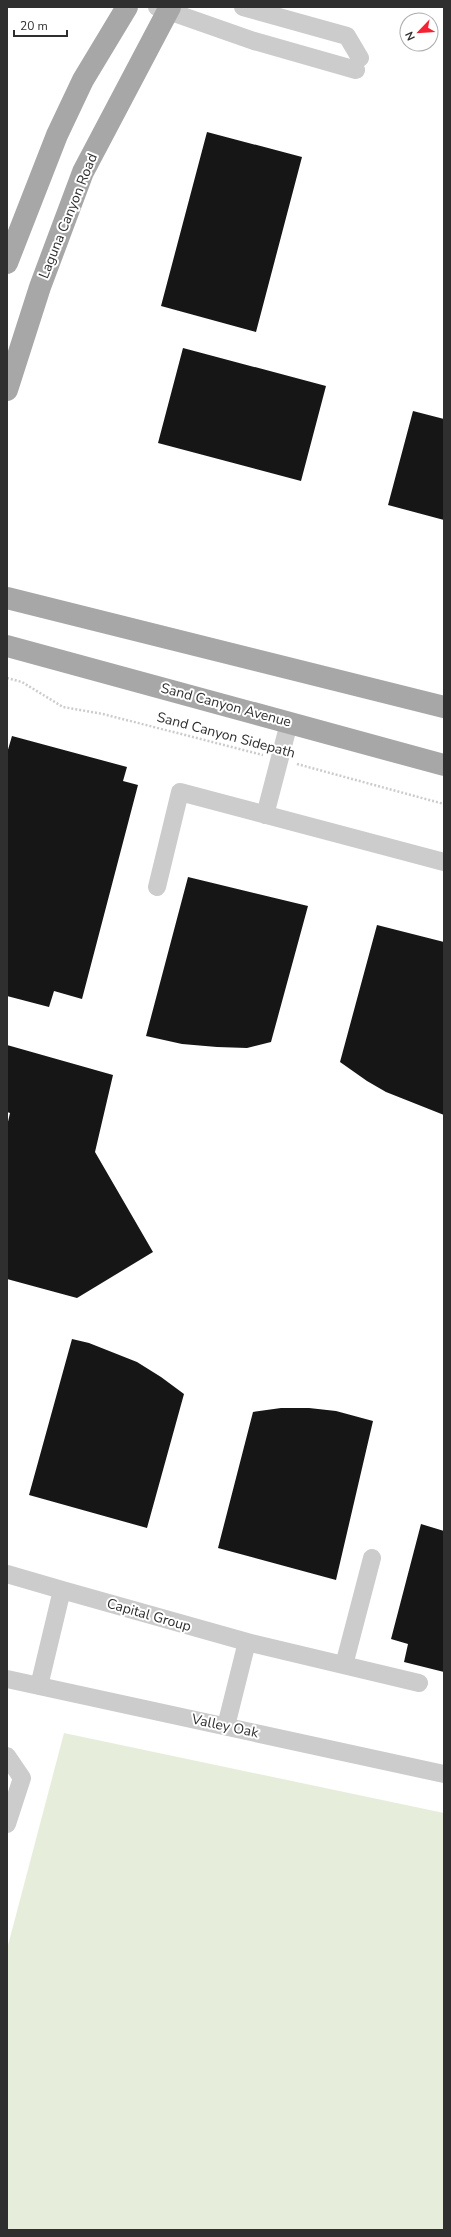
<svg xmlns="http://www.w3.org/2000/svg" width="451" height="2237" viewBox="0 0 451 2237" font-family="'Nunito Sans',sans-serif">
  <rect width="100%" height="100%" fill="#fff"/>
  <!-- green -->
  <path fill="#e6eedb" d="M64,1733L444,1813V2230H7V1949Z"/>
  <!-- building -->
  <path fill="#161616" d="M207,132L302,157L256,332L161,306Z
    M183,348L326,386L301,481L158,443Z
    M413,411L444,419V520L388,505Z
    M12,736L127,767L123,781L138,785L82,999L54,991L49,1007L7,996V753Z
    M188,877L308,906L271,1042L247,1048L217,1047L182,1044L146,1036Z
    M377,925L444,942V1115L386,1092L367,1081L340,1062Z
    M7,1045L113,1075L95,1152L153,1252L77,1298L7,1279V1126L10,1113L7,1112Z
    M72,1339L89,1343L137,1362L161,1377L184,1394L147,1528L29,1495Z
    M281,1408H309L336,1411L373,1421L336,1580L218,1548L253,1412Z
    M421,1524L444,1531V1672L404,1662L408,1644L391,1639Z"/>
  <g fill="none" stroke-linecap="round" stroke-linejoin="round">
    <!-- path -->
    <path stroke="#ccc" stroke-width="2.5" stroke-dasharray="2 2" stroke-linecap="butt" d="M7,678L22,682L63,707L103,714L263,755
      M297,764L444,804"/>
    <!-- minor -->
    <path stroke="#ccc" stroke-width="18" d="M157,7L254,41L356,70
      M243,7L347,36L360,58
      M265,815L289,723
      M157,887L180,792L444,862
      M7,1574L62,1590
      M247,1642L419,1683
      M344,1665L372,1558
      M7,1679L444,1774
      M39,1686L62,1590L247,1642L226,1726
      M7,1756L22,1778L7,1824"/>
    <!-- major -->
    <path stroke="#a7a7a7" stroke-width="22" d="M7,263L57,135L83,80L127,7
      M7,390L40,287L83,172L170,7
      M7,598L444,707
      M7,646L444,765"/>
  </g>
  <g text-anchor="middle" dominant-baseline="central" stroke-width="4" stroke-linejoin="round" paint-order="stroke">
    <!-- street labels -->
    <g font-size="14" fill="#2f2f2f" stroke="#fff">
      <text transform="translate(68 216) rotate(-68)">Laguna Canyon Road</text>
      <text transform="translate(226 705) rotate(15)">Sand Canyon Avenue</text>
      <text transform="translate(226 735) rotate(15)">Sand Canyon Sidepath</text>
      <text transform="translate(149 1615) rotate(16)">Capital Group</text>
      <text transform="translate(225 1726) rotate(12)">Valley Oak</text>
    </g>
  </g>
  <!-- border -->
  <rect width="451" height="2237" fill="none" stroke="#2f2f2f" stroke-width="16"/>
  <!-- north arrow -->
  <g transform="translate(419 32) rotate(245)"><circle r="19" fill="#ffffff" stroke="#acacac"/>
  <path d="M0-3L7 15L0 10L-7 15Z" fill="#f62135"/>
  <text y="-6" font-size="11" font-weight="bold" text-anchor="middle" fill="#2f2f2f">N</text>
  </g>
  <!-- scale -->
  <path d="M14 30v6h53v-6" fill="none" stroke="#2f2f2f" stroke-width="2"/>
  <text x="20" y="30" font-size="12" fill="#2f2f2f" stroke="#ffffff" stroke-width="3" paint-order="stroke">20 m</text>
</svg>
